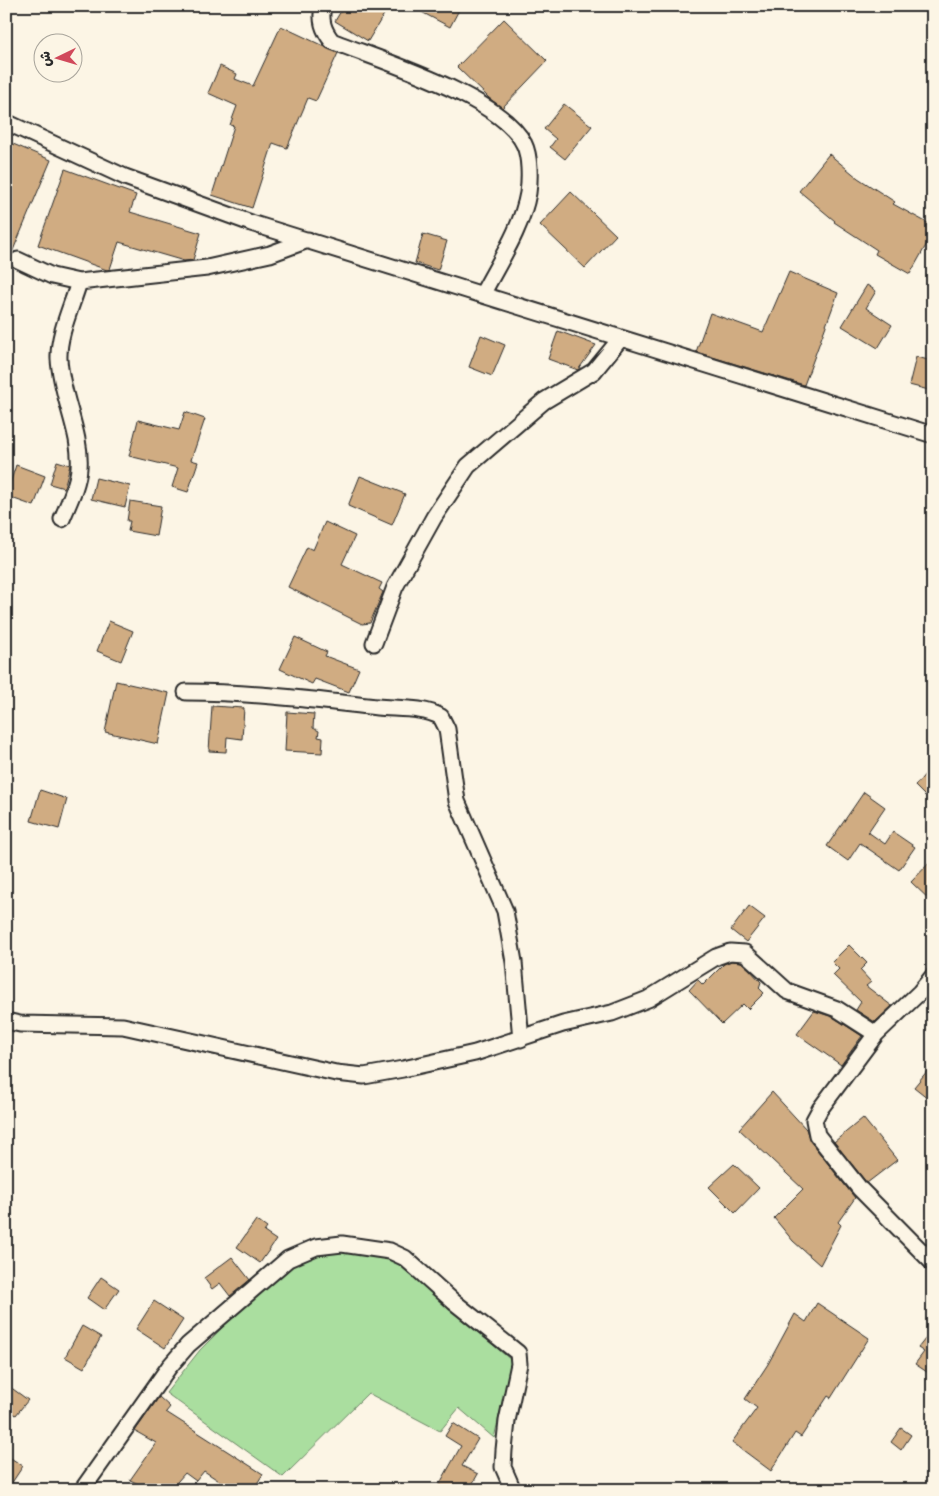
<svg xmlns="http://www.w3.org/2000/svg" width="939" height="1496" viewBox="0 0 939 1496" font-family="Pangolin,'Playpen Sans Arabic',sans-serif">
  <rect width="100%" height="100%" fill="#fcf5e5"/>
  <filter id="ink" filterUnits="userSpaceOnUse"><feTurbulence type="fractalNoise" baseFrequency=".02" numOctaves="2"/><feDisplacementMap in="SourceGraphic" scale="10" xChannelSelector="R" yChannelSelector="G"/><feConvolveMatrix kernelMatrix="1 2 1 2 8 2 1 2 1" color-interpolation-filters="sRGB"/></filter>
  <g filter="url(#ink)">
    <!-- green -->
    <path fill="#aade9f" stroke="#6a8465" d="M345,1251L392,1259L512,1361L494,1438L459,1408L440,1431L368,1393L283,1477L166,1393L200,1350L236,1314L294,1263L312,1255Z"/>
    <!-- building -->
    <path fill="#d0ac82" stroke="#2b2b2b" d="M344,6H389L368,41L335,21Z
      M410,6H461L450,27Z
      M504,19L547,61L502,108L489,98L457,67Z
      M281,26L338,53L316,101L308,98L287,148L273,143L252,208L212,195L234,126L230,125L237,106L208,93L220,66L237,74L235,79L253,86Z
      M564,104L592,126L565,159L550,147L556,139L544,129Z
      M6,141L51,160L6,267Z
      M829,154L858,178L895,202L893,204L933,226V233L910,274L875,254L877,250L834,222L835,221L799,191Z
      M65,169L136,195L130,212L201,233L193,260L184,261L119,242L110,269L107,270L38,245Z
      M571,192L616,235L585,268L540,225Z
      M423,234L447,241L438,270L415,263Z
      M789,272L838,293L804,385L696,352L710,313L763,332Z
      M867,285L876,291L866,308L892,325L878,348L842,326Z
      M558,331L596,345L578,370L548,359Z
      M481,335L505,345L492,376L469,367Z
      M916,357L933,361V391L909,385Z
      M185,412L205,419L191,460L198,462L188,492L172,487L178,468L129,456L138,420L179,430Z
      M57,461L70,465L64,488L50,484Z
      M16,465L45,476L34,506L6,496Z
      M360,476L405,494L392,525L348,506Z
      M96,478L130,486L125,507L91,499Z
      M130,501L161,506L156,536L128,531L130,521H127Z
      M325,522L355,536L342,564L382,583L379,589L383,592L370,623L362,624L288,587L307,547L313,550Z
      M109,621L133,631L121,661L97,651Z
      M295,637L327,652L325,656L359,669L349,692L315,679L312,684L280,669Z
      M116,681L169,693L158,744L105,732Z
      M212,706L244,708L242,739L227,737L226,752L209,751Z
      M287,712L314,714L313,728L319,731L318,737L323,738L322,753L285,751Z
      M933,765V787L925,796L915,786Z
      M40,790L67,799L59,829L31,821Z
      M864,792L885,807L868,832L885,844L893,832L915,847L899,870L860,843L848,861L827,846Z
      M933,859V903L911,882Z
      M749,906L765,918L746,942L731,930Z
      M849,945L867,963L860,970L871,982L866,986L892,1006L875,1022L856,1010L861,1002L833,975L839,969L832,962Z
      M731,961L741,962L749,969L761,982L759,988L764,993L748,1009L743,1004L722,1024L689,990L698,980L703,985L724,964Z
      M814,1011L833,1017L862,1036L841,1065L797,1034Z
      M933,1064V1102L914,1087Z
      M772,1092L806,1129L810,1141L855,1198L838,1222L841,1225L820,1265L793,1241L774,1218L803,1189L739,1129Z
      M863,1118L897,1160L867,1183L834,1142Z
      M734,1164L759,1188L735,1213L709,1187Z
      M256,1220L267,1228L264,1232L276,1240L260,1263L237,1247Z
      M232,1257L250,1280L230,1296L220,1283L212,1289L204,1278Z
      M101,1277L119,1289L104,1310L87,1298Z
      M154,1301L183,1320L165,1348L136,1329Z
      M817,1303L869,1338L831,1398L828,1396L801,1437L795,1433L771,1471L732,1442L757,1408L745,1399L768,1364L795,1314L806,1322Z
      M82,1326L101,1337L84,1368L65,1357Z
      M933,1329V1376L915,1364L924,1352L918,1348Z
      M6,1384L28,1400L16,1415L6,1408Z
      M159,1397L170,1407L166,1412L263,1474L253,1490H233L204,1471L196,1481L185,1473L170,1490H151L130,1480L156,1443L135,1431Z
      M453,1423L478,1439L462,1466L478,1474L469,1490H448L439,1485L461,1446L445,1436Z
      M901,1428L911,1435L901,1450L891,1442Z
      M6,1455L23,1466L7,1490H6Z"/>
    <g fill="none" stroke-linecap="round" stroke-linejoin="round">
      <defs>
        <path id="street" d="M323,6C320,20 323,30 332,41C379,60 502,97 524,144C530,156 530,179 528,193C522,228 499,262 483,293
          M6,122L125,177L251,223L933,435
          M18,260L52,276L79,282L207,268L270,254L308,240
          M62,519C68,504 78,485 79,468C82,434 61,396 59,359C58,334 72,306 79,282
          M374,643L395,587L434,517L468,466L544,401L594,371L621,338
          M186,692C250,692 314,700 377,707C397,709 424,707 441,717L447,729L457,801L505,911L514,962L521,1039
          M933,976L920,992L876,1034L820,1109L814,1120L817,1135L860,1189L933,1263
          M6,1021L20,1024L123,1026L336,1073L364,1076L403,1069L475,1053L563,1024L612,1013L648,999L716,957L730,952L745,953L787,991L837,1009L876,1034
          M82,1490L169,1367L188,1345L288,1259L316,1247L342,1244L390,1251L405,1258L454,1302L518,1353L519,1364L507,1421L504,1450L503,1467L513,1490"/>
      </defs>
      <!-- street casing -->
      <use href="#street" stroke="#2b2b2b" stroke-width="19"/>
      <!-- street -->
      <use href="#street" stroke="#fcf5e5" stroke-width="15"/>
    </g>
  </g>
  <!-- margin -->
  <rect width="939" height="1496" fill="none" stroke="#fcf5e5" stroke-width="25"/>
  <rect x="12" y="12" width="914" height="1471" fill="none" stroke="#2b2b2b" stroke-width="2" filter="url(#ink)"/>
  <!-- north arrow -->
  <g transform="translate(58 58) rotate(265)"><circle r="24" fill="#fcf5e5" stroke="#a8a49b"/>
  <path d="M0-4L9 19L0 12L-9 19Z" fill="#d1495b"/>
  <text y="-8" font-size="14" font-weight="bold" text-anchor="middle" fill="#2b2b2b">ش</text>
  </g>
</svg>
